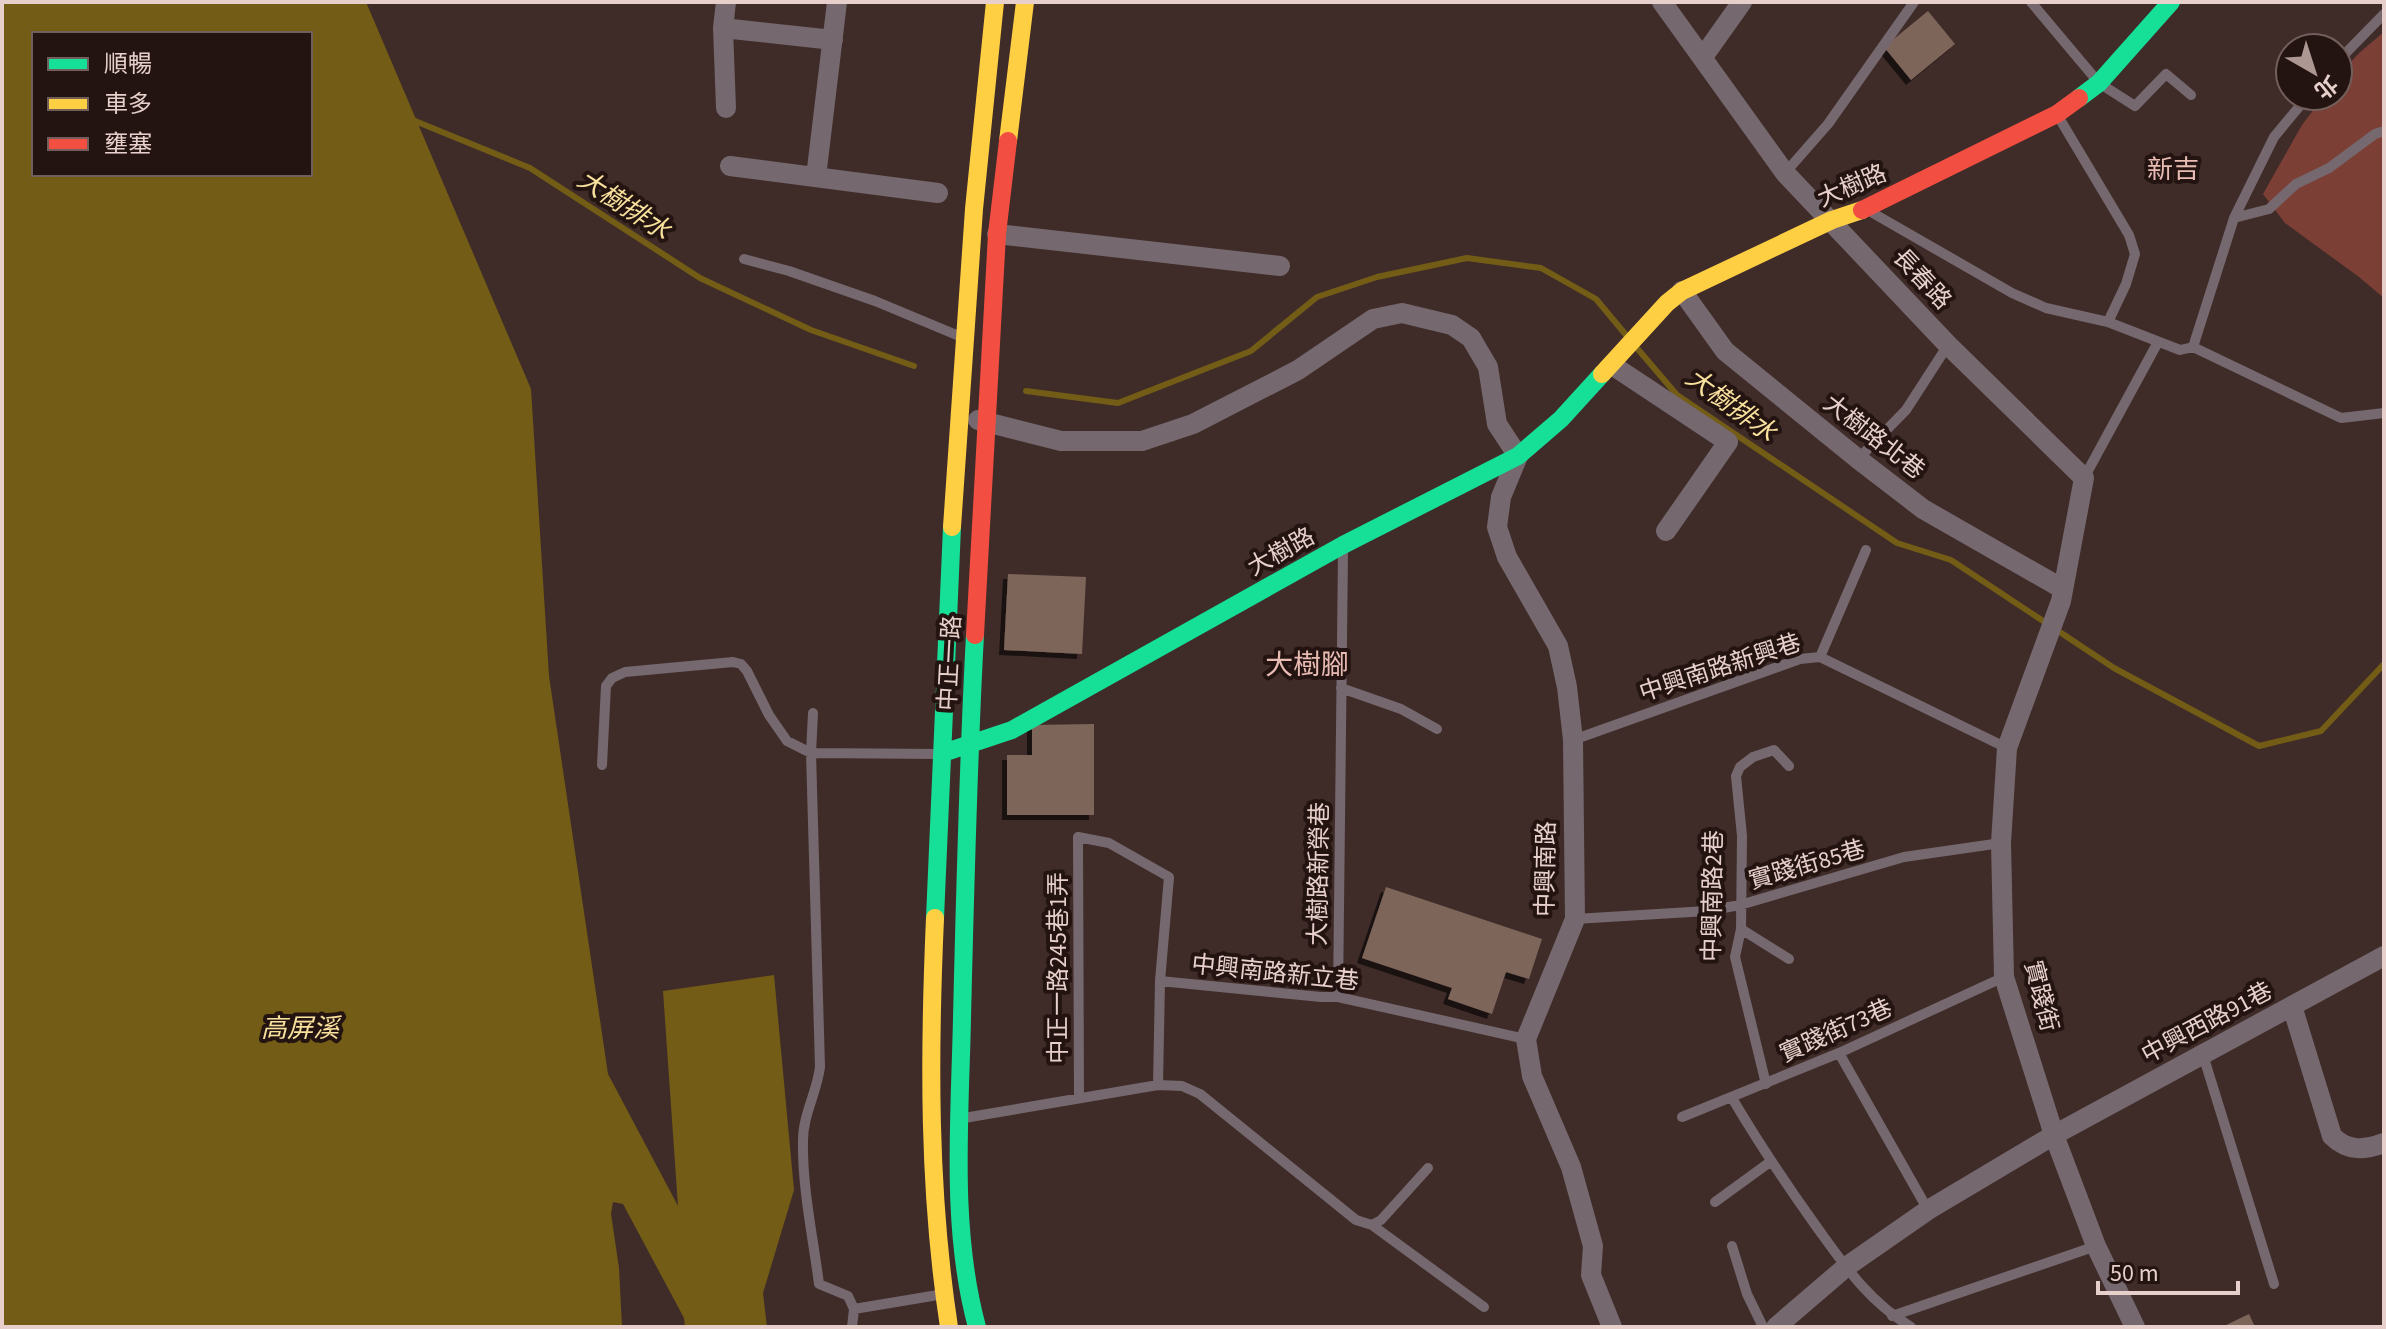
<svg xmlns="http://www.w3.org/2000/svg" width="2386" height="1329" viewBox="0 0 2386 1329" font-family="'Source Sans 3','Noto Sans TC',sans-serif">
  <defs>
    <filter id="shadow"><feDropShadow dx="-5" dy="5" stdDeviation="0" flood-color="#0009"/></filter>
  </defs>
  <rect width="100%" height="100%" fill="#3f2c29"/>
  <!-- green -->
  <path fill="#7c3f35" d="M2384,32V298L2359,277L2285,223L2263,194L2302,125L2324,96H2338C2338,66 2363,50 2384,32Z"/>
  <!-- water -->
  <path fill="#735c15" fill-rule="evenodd" d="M2,2H366L531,389L549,676L608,1074L678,1206L663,991L774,975L794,1190L763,1293L767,1327H685L684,1318L623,1204L613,1202L611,1214L619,1268L622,1327H2ZM34,34H310V174H34Z"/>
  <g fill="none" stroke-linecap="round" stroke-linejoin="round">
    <!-- stream -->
    <path stroke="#735c15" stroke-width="6" d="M409,123L415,121L530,168L700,278L811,330L914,366
      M1636,347L1677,395L1897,543L1951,560L2114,668L2259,746L2321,731L2384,664
      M1026,391L1118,403L1251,351L1317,297L1377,277L1467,258L1541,268L1596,299L1626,335"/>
  </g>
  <!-- building -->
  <path fill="#7d655a" filter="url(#shadow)" d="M1928,11L1955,44L1911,80L1884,47Z
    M1008,574L1086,577L1082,654L1004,650Z
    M1094,724V815H1007V755H1032V725Z
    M1386,887L1542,939L1529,979L1506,972L1492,1014L1448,999L1452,988L1362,958Z
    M2249,1314L2255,1327H2222Z"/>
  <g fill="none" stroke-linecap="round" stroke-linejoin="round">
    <!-- lane -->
    <path stroke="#75686e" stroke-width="10" d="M2031,2L2099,83L2135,106L2166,74L2191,95
      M2338,61L2384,14
      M2058,116L2129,235L2135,254L2126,284L2108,322
      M1785,173L1828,124L1914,2
      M1871,212L2012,293L2046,308L2108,322L2180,350L2193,347L2234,218L2274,137L2308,96
      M2234,218L2269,209L2296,184L2329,168L2375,134L2384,131
      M744,259L789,271L875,301L959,336
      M2193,347L2341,418L2384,413
      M1858,459L1906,410L1948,345
      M2084,478L2158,342
      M1820,657L1866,550
      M1341,688L1401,709L1437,729
      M813,713L811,753L820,1067C817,1092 803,1115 803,1140C802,1187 813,1237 819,1284L848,1296L854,1309L852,1327
      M1573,740L1800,659L1820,657L2007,748
      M602,765L606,686L612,678L625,672L733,662L741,664L747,671L769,715L787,741L811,753L939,754
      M1575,919L1707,911L1740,905L1904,857L2001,843
      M1741,929L1789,959
      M1160,981L1321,997H1338L1526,1039
      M1338,997L1343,551
      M1839,1053L1928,1210
      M2203,1055L2274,1284
      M1766,1084L1735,957L1741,929L1742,836L1736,776L1740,767L1753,757L1774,750L1789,766
      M1079,1098L1078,837L1109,843L1169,877L1160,981L1158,1085
      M1732,1098C1758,1142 1786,1184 1816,1226C1845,1266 1868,1301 1911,1327
      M1682,1117L1839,1053L2004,977
      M964,1118L1158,1085L1182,1086L1200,1094L1356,1220L1372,1225L1381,1220L1428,1168
      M1715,1202L1770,1162
      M1372,1225L1484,1307
      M1732,1246L1747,1294L1763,1327
      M854,1309L938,1295
      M1892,1316L2096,1246"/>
    <!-- street -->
    <path stroke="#75686e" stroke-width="20" d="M726,2L723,28L726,108
      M1662,2L1785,173L1948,345L2084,478L2061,601L2007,748L2001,843L2004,977L2054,1135L2096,1246L2135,1327
      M723,28L833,40
      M1703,57L1742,2
      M730,166L938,193
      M816,177L837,2
      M997,234L1280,266
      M1682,291L1725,351L1858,459L1923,509L2063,589
      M1612,365L1728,442L1666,531
      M978,420L1061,441H1142L1193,424L1298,370L1373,319L1402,313L1452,325L1471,338L1488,367L1497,424L1518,456L1501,497L1497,527L1507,557L1558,646L1567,687L1573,740L1575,919L1526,1039L1532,1076L1571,1167L1593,1246L1591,1275L1612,1327
      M2292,1006L2332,1136C2348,1152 2365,1150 2384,1143
      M1776,1327L1846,1267L1928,1210L2054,1135L2384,956"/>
    <!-- fast -->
    <path stroke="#16e098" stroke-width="18" d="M2079,98L2099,83L2171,2
      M975,635C968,763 965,891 962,1018C960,1119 950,1228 977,1327
      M949,751L1012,730L1343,545L1518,456L1561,419L1602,374
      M935,918L952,527"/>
    <!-- slow -->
    <path stroke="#ffcf43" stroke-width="18" d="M1008,141L1025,2
      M1602,374L1667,303L1682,291L1832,220L1862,210
      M952,527L974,209L995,2
      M935,918C929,1055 928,1190 949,1327"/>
    <!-- jam -->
    <path stroke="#f24e42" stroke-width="18" d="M1862,210L2057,114L2079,98
      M975,635L997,234L1008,141"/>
  </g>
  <g text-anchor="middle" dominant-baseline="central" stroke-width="8" stroke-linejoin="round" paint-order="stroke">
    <!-- street labels -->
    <g font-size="24" fill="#e7d0cb" stroke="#241411">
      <text transform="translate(1852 186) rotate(-23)">大樹路</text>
      <text transform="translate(1922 279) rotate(47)">長春路</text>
      <text transform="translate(1874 437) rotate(38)">大樹路北巷</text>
      <text transform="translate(1281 552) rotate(-29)">大樹路</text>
      <text transform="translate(950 663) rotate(-87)">中正一路</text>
      <text transform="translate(1720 668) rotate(-18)">中興南路新興巷</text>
      <text transform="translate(1807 865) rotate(-16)">實踐街85巷</text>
      <text transform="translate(1546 869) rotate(-89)">中興南路</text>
      <text transform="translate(1319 874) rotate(-89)">大樹路新榮巷</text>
      <text transform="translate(1713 896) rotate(-89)">中興南路2巷</text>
      <text transform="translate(1058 968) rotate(-90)">中正一路245巷1弄</text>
      <text transform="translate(1275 973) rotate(6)">中興南路新立巷</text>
      <text transform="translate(2041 996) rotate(76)">實踐街</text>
      <text transform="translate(2207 1023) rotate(-28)">中興西路91巷</text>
      <text transform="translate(1836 1031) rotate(-24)">實踐街73巷</text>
    </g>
    <!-- neighbourhood labels -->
    <g font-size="26" fill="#e8bbb3" stroke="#241411">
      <text x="2173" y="169">新吉</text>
    </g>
    <!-- water labels -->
    <g font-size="26" font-style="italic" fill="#f8e09d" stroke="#241411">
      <text transform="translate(624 205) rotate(33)">大樹排水</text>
      <text transform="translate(1731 405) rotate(36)">大樹排水</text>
      <text x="300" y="1028">高屏溪</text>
    </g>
    <!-- quarter labels -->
    <g font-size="28" fill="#e8bbb3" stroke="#241411">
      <text x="1307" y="665">大樹腳</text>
    </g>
  </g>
  <!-- border -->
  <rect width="2386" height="1329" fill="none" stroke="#e7d0cb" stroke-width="8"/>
  <!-- legend -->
  <rect x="32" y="32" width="280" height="144" fill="#241411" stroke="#725f5b" stroke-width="2"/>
  <rect x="48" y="58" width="40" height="12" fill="#16e098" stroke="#725f5b" stroke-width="2"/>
  <text x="104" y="72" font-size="24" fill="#e7d0cb">順暢</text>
  <rect x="48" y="98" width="40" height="12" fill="#ffcf43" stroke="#725f5b" stroke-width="2"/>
  <text x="104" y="112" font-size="24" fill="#e7d0cb">車多</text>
  <rect x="48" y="138" width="40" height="12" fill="#f24e42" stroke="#725f5b" stroke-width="2"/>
  <text x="104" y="152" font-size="24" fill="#e7d0cb">壅塞</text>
  <!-- north arrow -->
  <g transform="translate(2314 72) rotate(141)"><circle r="38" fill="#241411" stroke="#725f5b" stroke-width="2"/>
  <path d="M0-6L14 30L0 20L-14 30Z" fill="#ac9792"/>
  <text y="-12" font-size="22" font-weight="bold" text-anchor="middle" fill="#e7d0cb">北</text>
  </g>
  <!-- scale -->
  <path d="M2098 1281v12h140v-12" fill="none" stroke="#e7d0cb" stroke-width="4"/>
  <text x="2110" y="1281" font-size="24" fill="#e7d0cb" stroke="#241411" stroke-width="6" paint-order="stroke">50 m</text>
</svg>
